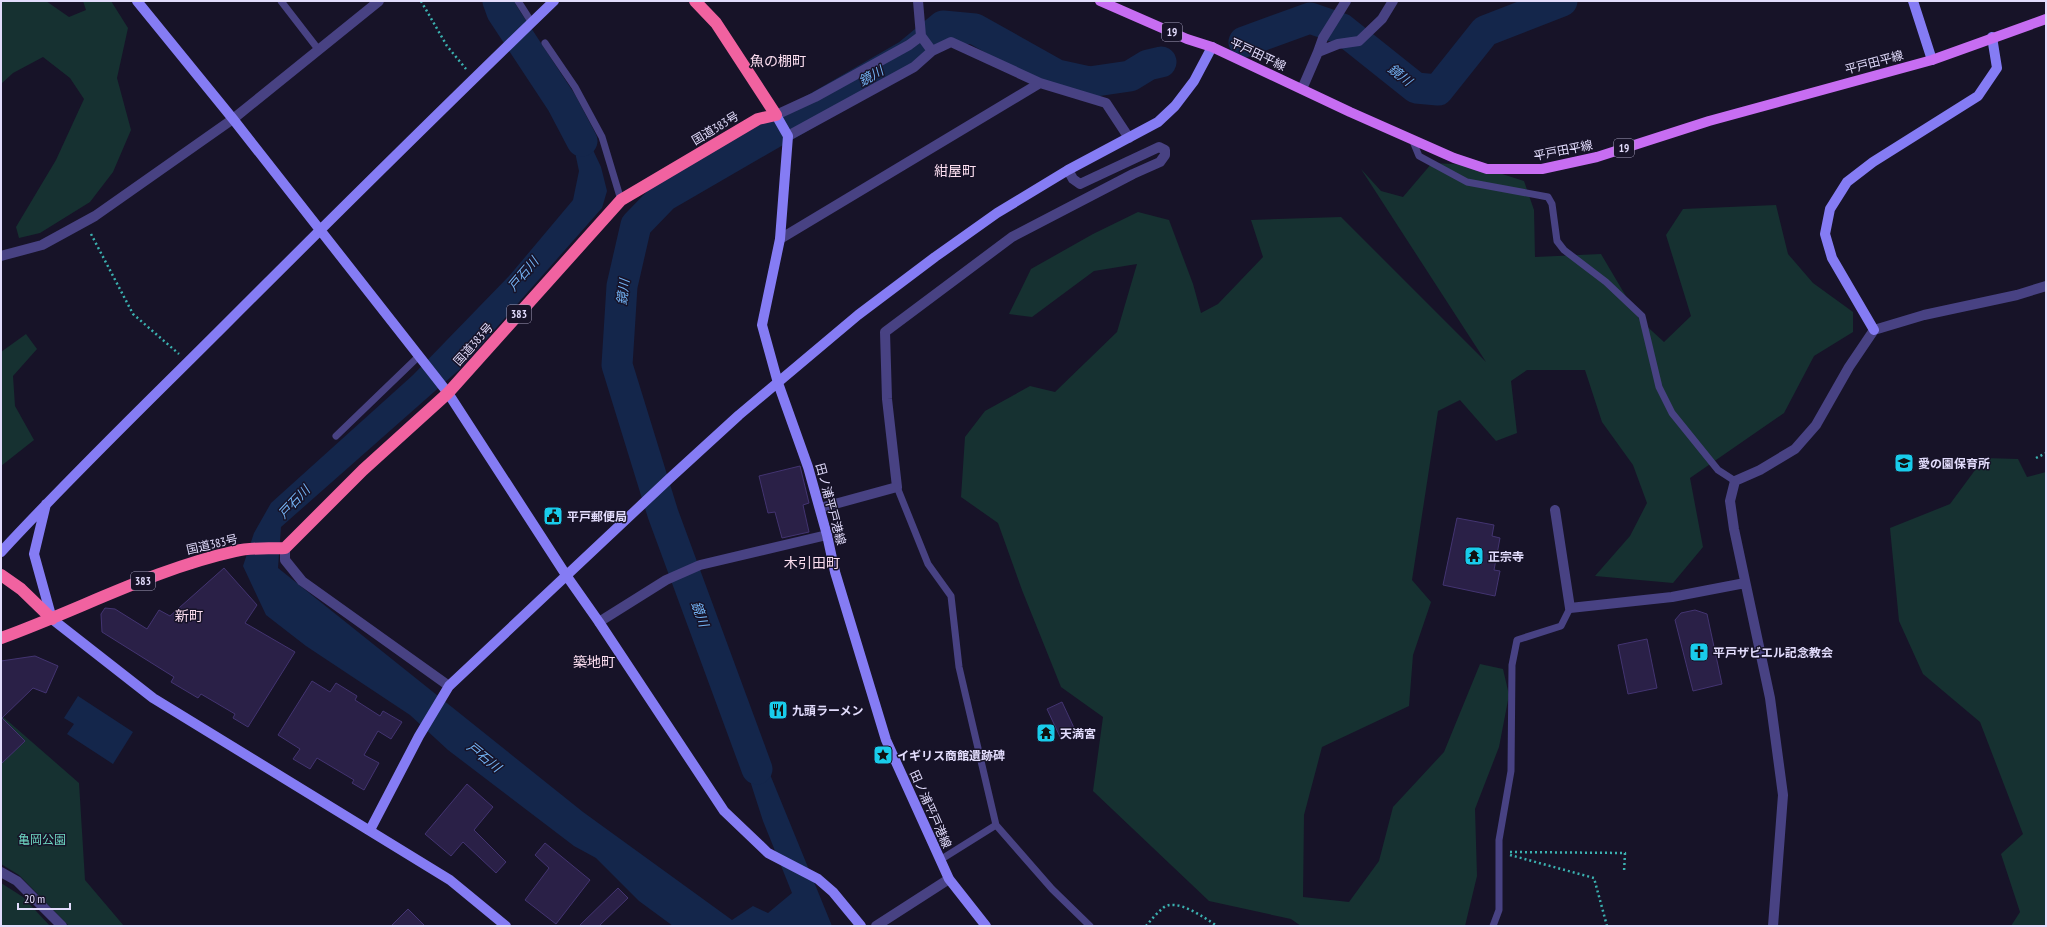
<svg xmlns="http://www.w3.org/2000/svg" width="2047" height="927" viewBox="0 0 2047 927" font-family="'PT Sans Narrow','Noto Sans JP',sans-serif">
  <rect width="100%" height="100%" fill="#171328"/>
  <!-- green -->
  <path fill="#163131" d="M1,1H46L69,17L86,10L83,1H111L128,28L117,78L131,130L113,172L90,202L40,233L19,238L16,227L56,160L84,99L70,78L43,57L13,73L1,84Z
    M1432,163L1474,165L1524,181L1534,210L1535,257L1601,254L1640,320L1664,342L1691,316L1666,235L1683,209L1776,205L1788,254L1813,283L1853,312V332L1814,356L1784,413L1690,478L1703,547L1673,583L1595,576L1630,536L1647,503L1633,465L1602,422L1585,370H1527L1511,381L1517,433L1496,441L1460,400L1438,411L1412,580L1431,602L1413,655L1409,706L1322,747L1304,815L1303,897L1349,902L1379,861L1393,807L1444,752L1480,664L1503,669L1509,695L1499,747L1475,809L1477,876L1465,926H1301L1291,919L1209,901L1093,791L1103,717L1061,687L1022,590L998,523L961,497L965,437L985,411L1030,386L1055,392L1117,332L1137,264L1094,271L1032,317L1009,314L1031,269L1093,234L1138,212L1169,220L1193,284L1201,313L1218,304L1263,257L1251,220L1341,217L1486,362L1361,169L1381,191L1403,197Z
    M26,334L37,349L13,376L15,406L34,440L1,466V352Z
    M1984,458L2018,459L2027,477L2046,472V926H2011L2020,912L2001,854L2023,834L1980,722L1923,674L1899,621L1890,528L1950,504Z
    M1,715L79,783L85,880L124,926H69L19,875L1,864Z
    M1,883L23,897L50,926H1Z"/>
  <!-- water -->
  <path fill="#14264b" d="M570,101L601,167L607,191L602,208L460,369L281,527L278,568L583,812L732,920L753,906L768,913L792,893L763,821L735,734L749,723L832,926H673L639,901L596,858L574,846L448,750L410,715L306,646L266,615L243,566L254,533L271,503L413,375L510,275L573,200L579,171L575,152L555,104Z
    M78,696L133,732L113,764L67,734L74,724L64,718Z"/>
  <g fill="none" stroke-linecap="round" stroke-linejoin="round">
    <!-- river -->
    <path stroke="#14264b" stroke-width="31" d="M498,1L502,12L562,103L582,141
      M1244,42L1310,18L1342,29L1416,88L1438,90L1485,31L1562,1
      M757,769L663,514L617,365L622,286L636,225L664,196L908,55L943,26L975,29L1057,75L1089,82L1130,76L1148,65L1161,62"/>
  </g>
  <!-- building -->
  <path fill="#2a2047" stroke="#433471" d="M800,466L809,503L803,505L809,532L782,538L775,512L768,513L759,476Z
    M1457,518L1494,525L1492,536L1500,538L1494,570L1500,571L1495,596L1443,585Z
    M224,568L257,605L245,623L295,652L248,727L233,718L235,714L201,694L198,698L171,682L174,677L102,632L101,614L105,608L115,609L147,629L159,610L170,616Z
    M1695,610L1707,614L1722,684L1693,691L1675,620L1681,613Z
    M1647,639L1657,688L1628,694L1618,645Z
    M35,656L58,666L46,693L33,688L2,718L25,741L1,764V661Z
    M312,681L330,692L336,683L357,696L355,700L380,716L383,711L402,722L391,739L378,731L364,755L379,763L364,790L352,783L354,780L317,758L310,769L293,759L300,749L278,735Z
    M1062,702L1076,732L1061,739L1047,709Z
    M467,784L493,807L474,830L506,862L496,873L463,842L451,856L425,834Z
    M545,843L590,880L556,924L525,900L549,868L535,855Z
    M618,888L628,898L599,926H579Z
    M408,909L425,926H391Z"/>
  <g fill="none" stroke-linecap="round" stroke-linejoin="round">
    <!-- path -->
    <path stroke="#3bb1b0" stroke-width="2.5" stroke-dasharray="2 3" stroke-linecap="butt" d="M421,1L447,46L466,69
      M91,234L133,314L179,354
      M2036,458L2046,453
      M1510,852L1625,853L1624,872
      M1510,855L1594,878L1607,926
      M1146,926C1151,920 1157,913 1163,908C1176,897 1205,918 1217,926"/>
    <!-- lane -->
    <path stroke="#484283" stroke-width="7" d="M281,1L318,49
      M518,1L532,23
      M545,43L575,87L602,137L621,200
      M1412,139L1419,156L1467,182L1548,197L1552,204L1557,241L1564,250L1606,282L1642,316L1659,387L1672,413L1718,470L1735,481
      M336,436L419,356
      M897,487L928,564L951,596L959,667L996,825L1052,889L1090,926
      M940,860L996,825
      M1493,926L1499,910V840L1511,771L1512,665L1517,640L1561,626L1570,608"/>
    <!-- street -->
    <path stroke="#484283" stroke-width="10" d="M918,1L921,36L932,51
      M1318,52L1323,38L1346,1
      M1302,89L1318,52L1338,44L1359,41L1382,19L1393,1
      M776,115L815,97L909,45L921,36
      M788,136L914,67L932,51L951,42L1040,83L1106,103L1129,138
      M780,239L1040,83
      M1,256L42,245L95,216L233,119L379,1
      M820,508L897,487L887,399L885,332L1012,237L1133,174L1160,162L1165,155V150L1159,147L1080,184L1073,179L1068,170
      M1555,510L1570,608L1672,597L1745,583
      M285,548V560L302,581L449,686
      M599,622L666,580L700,565L827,535
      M1,872L17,881L62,926
      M876,926L949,879
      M1773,926L1783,795L1770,698L1734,529L1730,501L1735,481L1760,470L1795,449L1816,425L1849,367L1874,330L1924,315L2017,295L2046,286"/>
    <!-- secondary -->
    <path stroke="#857cf4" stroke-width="10" d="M137,1L233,119L448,393L566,575L599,622L724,811L768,853L818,879L833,892L861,926
      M1913,1L1932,60
      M776,115L788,136L780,239L762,325L778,383L808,467L827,535L835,572L886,740L949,879L986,926
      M1874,330L1832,258L1825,234L1830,209L1847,182L1873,162L1978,96L1997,68L1992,37
      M46,504L34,554L52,619L153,698L450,880L506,926
      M1,552C73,474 149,401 224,326C333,217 443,108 554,1
      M370,830L419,736L449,686L669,479L739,415L858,315L935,257L997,213L1068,170L1158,122L1175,106L1194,81L1212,47"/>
    <!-- primary -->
    <path stroke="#c76df2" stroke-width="10" d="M1100,1L1187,39L1212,47L1350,112L1454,158L1487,169H1542L1597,157L1709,121L1932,60L2046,19"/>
    <!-- highway -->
    <path stroke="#f162a0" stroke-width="12" d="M1,575L21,589L52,619
      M1,638C79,610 154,569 236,551C251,547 269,549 285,548L363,470L448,393L621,200L758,119L776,115L716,23L695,1"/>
  </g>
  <!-- icons -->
  <defs>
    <symbol id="school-square" viewBox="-11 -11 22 22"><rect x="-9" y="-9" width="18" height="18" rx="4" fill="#19cceb" stroke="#171328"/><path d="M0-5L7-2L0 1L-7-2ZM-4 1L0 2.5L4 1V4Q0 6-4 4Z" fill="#111"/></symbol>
    <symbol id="civic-square" viewBox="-11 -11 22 22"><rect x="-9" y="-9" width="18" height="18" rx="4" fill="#19cceb" stroke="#171328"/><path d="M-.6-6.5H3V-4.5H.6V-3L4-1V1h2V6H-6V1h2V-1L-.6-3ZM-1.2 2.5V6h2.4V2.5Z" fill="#111"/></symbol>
    <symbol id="temple-square" viewBox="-11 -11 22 22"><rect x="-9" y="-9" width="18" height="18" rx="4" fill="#19cceb" stroke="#171328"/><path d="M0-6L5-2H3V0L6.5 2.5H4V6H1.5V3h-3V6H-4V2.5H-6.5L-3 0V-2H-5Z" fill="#111"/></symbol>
    <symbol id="church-square" viewBox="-11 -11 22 22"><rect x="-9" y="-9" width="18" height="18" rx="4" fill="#19cceb" stroke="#171328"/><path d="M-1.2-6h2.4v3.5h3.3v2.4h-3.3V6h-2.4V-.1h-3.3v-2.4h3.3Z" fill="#111"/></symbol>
    <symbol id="restaurant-square" viewBox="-11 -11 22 22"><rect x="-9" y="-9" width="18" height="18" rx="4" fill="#19cceb" stroke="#171328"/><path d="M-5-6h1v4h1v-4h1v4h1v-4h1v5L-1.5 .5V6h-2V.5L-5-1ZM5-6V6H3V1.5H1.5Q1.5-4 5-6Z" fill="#111"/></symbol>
    <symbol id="sight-square" viewBox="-11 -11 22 22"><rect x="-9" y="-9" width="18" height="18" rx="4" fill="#19cceb" stroke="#171328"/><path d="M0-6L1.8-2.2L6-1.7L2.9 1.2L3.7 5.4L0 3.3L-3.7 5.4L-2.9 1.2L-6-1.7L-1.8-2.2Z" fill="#111"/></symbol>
  </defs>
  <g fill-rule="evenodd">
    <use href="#school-square" x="1893" y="452" width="22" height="22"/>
    <use href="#civic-square" x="542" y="505" width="22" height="22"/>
    <use href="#temple-square" x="1463" y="545" width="22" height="22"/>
    <use href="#church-square" x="1688" y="641" width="22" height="22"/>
    <use href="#restaurant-square" x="767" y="699" width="22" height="22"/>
    <use href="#temple-square" x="1035" y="722" width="22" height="22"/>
    <use href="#sight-square" x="872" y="744" width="22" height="22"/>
  </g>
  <g text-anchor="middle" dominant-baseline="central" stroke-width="3" stroke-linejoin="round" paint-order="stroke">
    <!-- shield labels -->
    <g fill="#171328" stroke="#a5a0bc" stroke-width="1">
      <rect x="1162" y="23" width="20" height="18" rx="3"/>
      <rect x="1614" y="139" width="20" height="18" rx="3"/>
      <rect x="507" y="305" width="24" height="18" rx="3"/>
      <rect x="131" y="572" width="24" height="18" rx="3"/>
    </g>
    <g font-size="11" font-weight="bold" fill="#e2dcfc">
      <text x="1172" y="32">19</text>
      <text x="1624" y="148">19</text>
      <text x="519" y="314">383</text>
      <text x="143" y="581">383</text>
    </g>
    <!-- street labels -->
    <g font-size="12" fill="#e2dcfc" stroke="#171328">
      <text transform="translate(1258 54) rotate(25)">平戸田平線</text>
      <text transform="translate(1874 62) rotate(-15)">平戸田平線</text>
      <text transform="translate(715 128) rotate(-31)">国道383号</text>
      <text transform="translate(1563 150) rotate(-11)">平戸田平線</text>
      <text transform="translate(473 344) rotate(-48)">国道383号</text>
      <text transform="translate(831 504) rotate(75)">田ノ浦平戸港線</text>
      <text transform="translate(212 544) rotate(-13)">国道383号</text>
      <text transform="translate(931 809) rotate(66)">田ノ浦平戸港線</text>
    </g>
    <!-- poi labels -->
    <g font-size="12" font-weight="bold" fill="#e2dcfc" stroke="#171328" text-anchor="start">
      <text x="1918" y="463">愛の園保育所</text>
      <text x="567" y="516">平戸郵便局</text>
      <text x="1488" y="556">正宗寺</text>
      <text x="1713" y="652">平戸ザビエル記念教会</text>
      <text x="792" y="710">九頭ラーメン</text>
      <text x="1060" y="733">天満宮</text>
      <text x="897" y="755">イギリス商館遺跡碑</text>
    </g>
    <!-- park labels -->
    <g font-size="12" fill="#6ed7c2" stroke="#171328">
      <text x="42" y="839">亀岡公園</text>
    </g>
    <!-- water labels -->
    <g font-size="13" font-style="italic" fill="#73b2f3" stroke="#171328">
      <text transform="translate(1400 75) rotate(38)">鏡川</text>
      <text transform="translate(871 76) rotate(-30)">鏡川</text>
      <text transform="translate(523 274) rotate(-50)">戸石川</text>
      <text transform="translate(623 292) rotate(-83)">鏡川</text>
      <text transform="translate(294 502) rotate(-47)">戸石川</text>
      <text transform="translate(700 614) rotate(70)">鏡川</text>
      <text transform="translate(484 757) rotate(39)">戸石川</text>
    </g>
    <!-- quarter labels -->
    <g font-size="14" fill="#fcdef0" stroke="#171328">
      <text x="778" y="61">魚の棚町</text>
      <text x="955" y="171">紺屋町</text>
      <text x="812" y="563">木引田町</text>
      <text x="189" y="616">新町</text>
      <text x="594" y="662">築地町</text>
    </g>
  </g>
  <!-- border -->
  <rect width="2047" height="927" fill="none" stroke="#e2dcfc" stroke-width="4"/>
  <!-- scale -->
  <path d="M18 903v6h52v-6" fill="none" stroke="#e2dcfc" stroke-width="2"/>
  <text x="24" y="903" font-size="12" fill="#e2dcfc" stroke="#171328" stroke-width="3" paint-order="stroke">20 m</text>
</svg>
